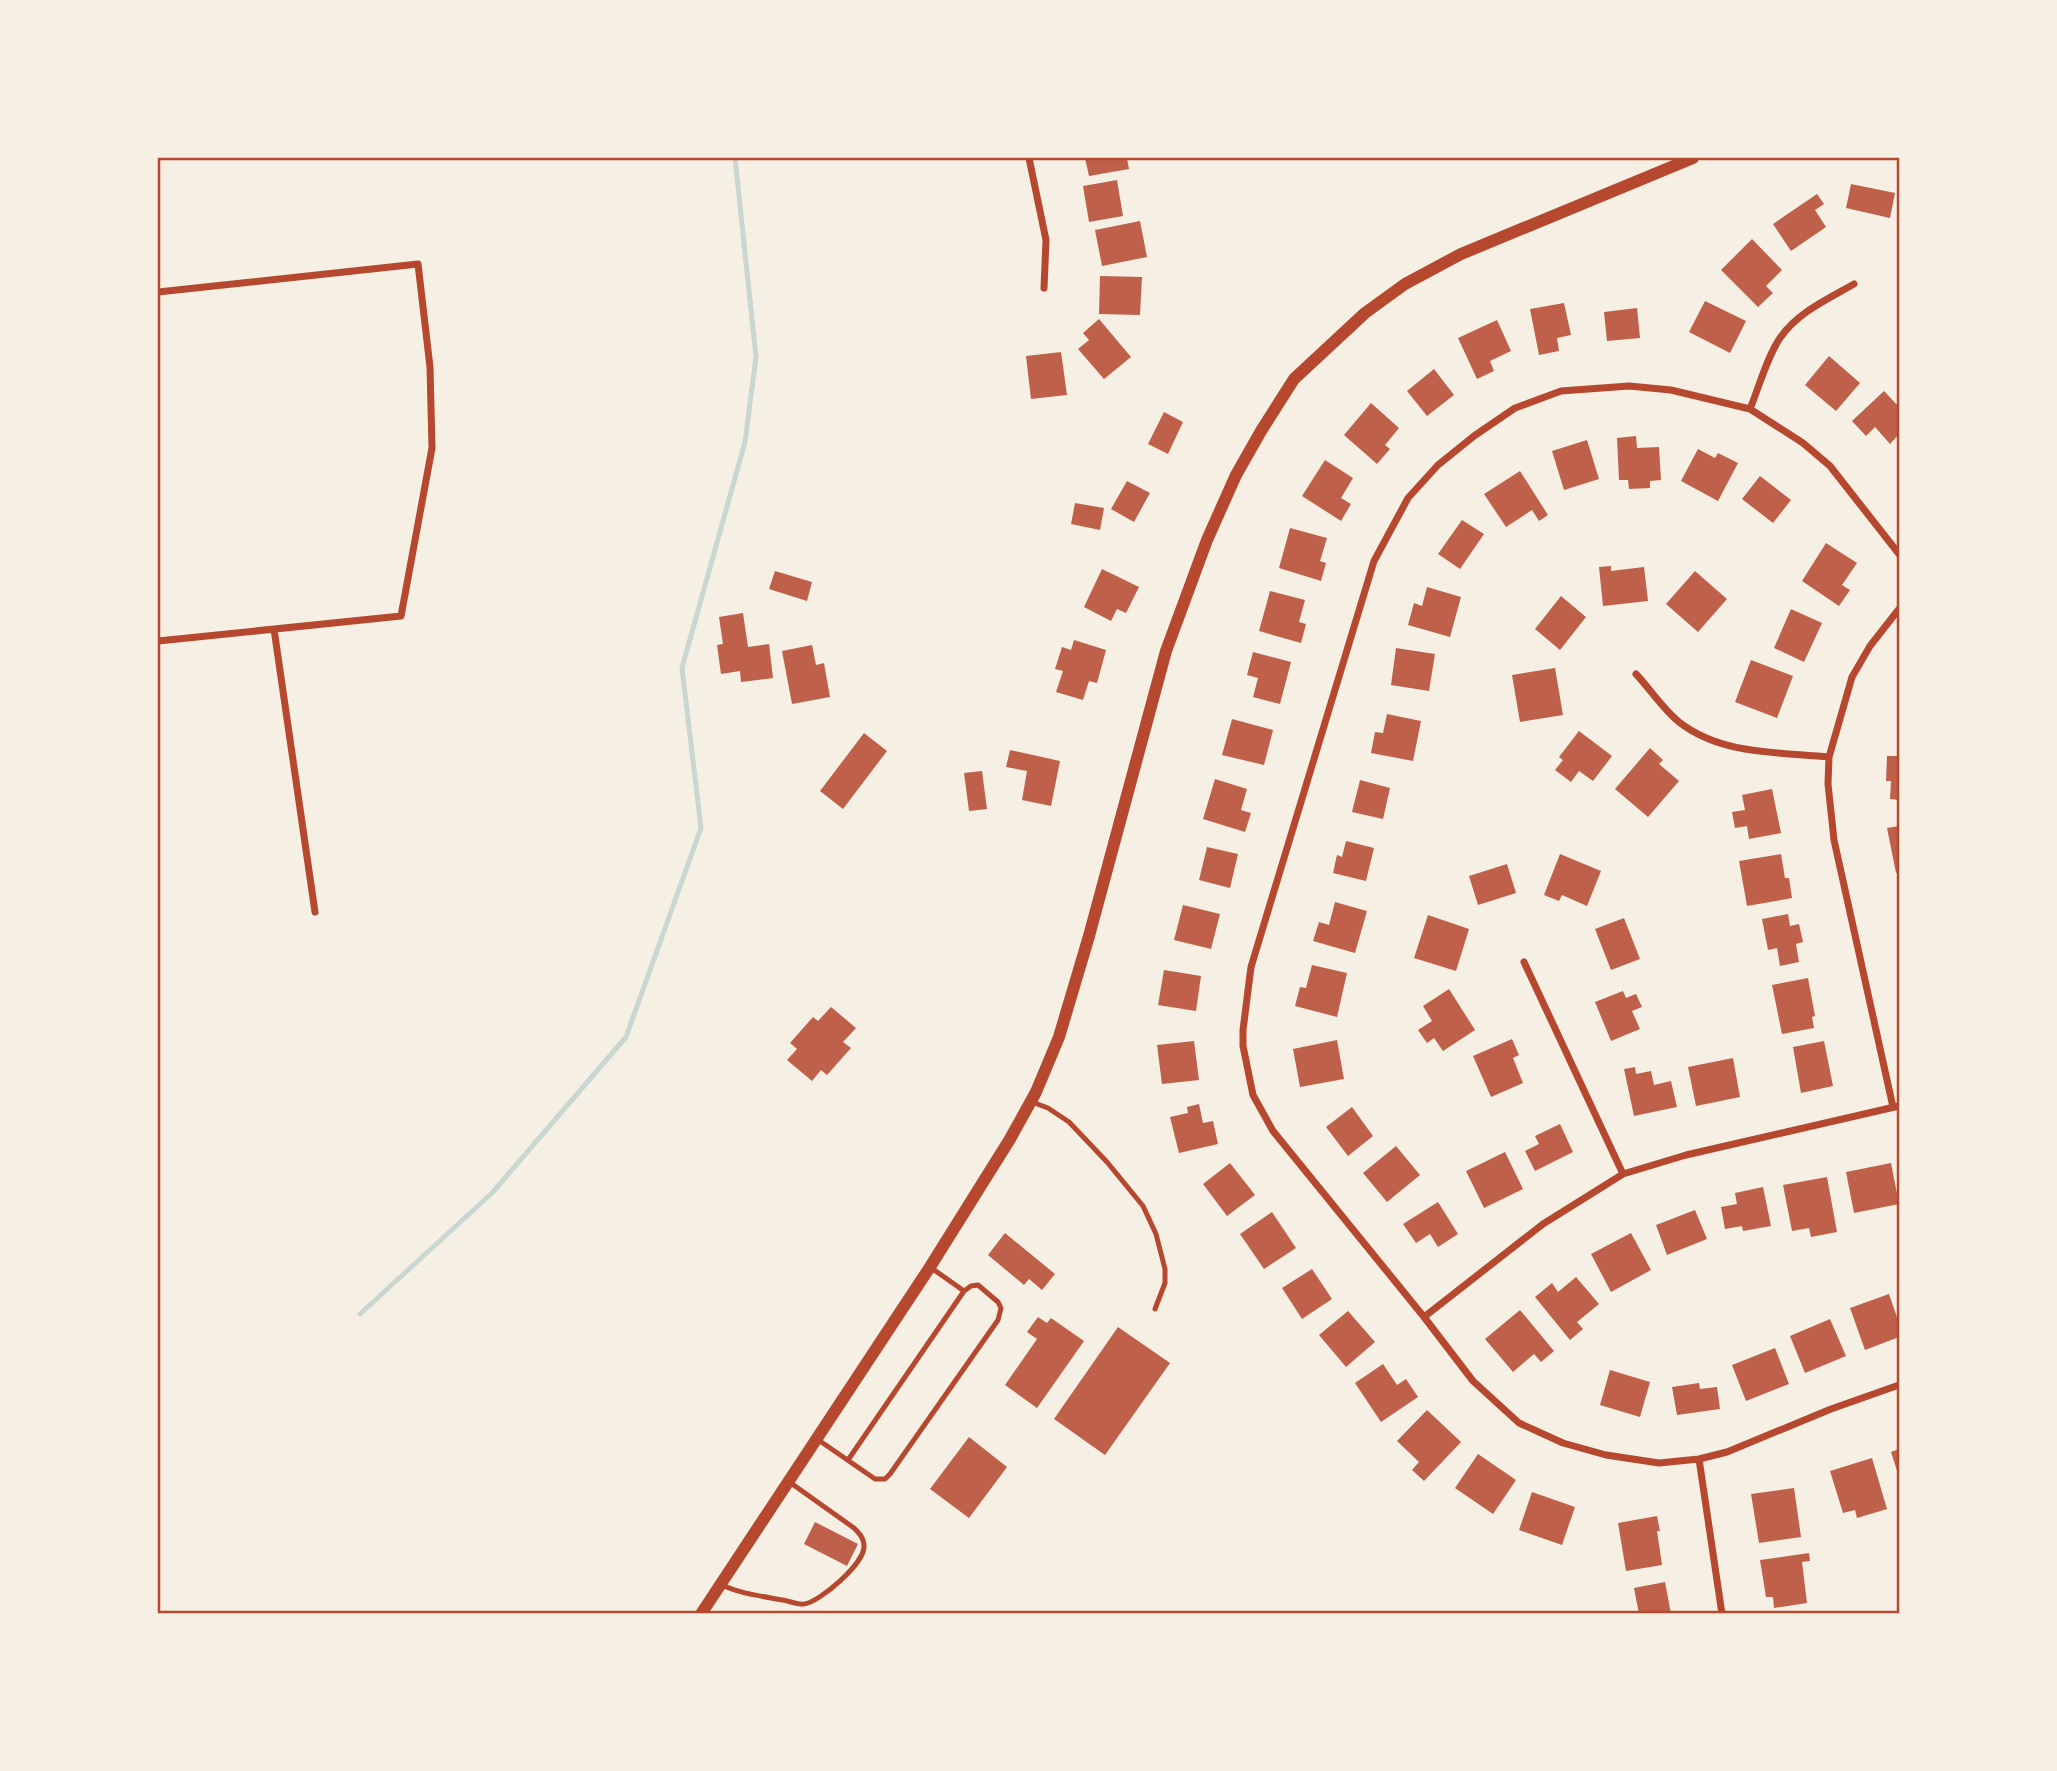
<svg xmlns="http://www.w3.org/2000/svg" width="2057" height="1771" viewBox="0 0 2057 1771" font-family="Helvetica,sans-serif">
  <rect width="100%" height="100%" fill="#f6efe4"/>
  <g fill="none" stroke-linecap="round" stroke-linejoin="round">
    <!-- stream -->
    <path stroke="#c9d6d2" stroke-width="5" d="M360,1314L492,1193L626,1037L701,828L682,668L745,442L756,357L735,158"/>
  </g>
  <!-- building -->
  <path fill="#bf614a" d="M1085,158H1127L1129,169L1089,176Z
    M1117,180L1123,216L1089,222L1083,186Z
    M1851,184L1895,193L1890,218L1846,208Z
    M1817,194L1824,204L1815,210L1826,227L1791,251L1773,224Z
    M1140,221L1147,257L1102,266L1095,230Z
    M1752,239L1782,270L1766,286L1773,293L1758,307L1721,270Z
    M1100,276L1142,277L1140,315L1099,314Z
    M1705,301L1746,321L1730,353L1689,332Z
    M1564,303L1571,335L1557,338L1559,351L1539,355L1530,309Z
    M1637,308L1640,338L1607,341L1604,312Z
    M1099,319L1131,357L1104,379L1078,349L1089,340L1083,333Z
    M1497,320L1511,351L1490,361L1494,371L1477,379L1458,338Z
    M1061,352L1067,395L1031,399L1026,356Z
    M1829,356L1860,383L1836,411L1805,385Z
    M1434,369L1454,395L1427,416L1407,391Z
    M1884,391L1899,407V434L1890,444L1875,427L1866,436L1852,421Z
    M1371,403L1399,428L1385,445L1390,449L1377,464L1344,435Z
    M1164,412L1183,422L1168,454L1148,444Z
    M1636,436L1637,448L1659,447L1661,480L1650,481V488L1629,489L1628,480H1619L1617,438Z
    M1587,440L1599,479L1564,490L1552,451Z
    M1698,449L1715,458L1718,453L1738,463L1718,501L1681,481Z
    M1325,460L1353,478L1341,498L1351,504L1341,521L1302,496Z
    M1520,471L1548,515L1539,521L1532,510L1506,527L1484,494Z
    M1760,476L1791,500L1773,523L1742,499Z
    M1127,481L1150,493L1134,522L1111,509Z
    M1075,503L1104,508L1100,530L1071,524Z
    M1462,520L1484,534L1460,569L1438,554Z
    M1290,528L1327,538L1320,561L1326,563L1321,581L1279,568Z
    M1826,543L1857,563L1842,585L1850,590L1839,606L1802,581Z
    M1611,566V571L1644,567L1648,601L1603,606L1599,567Z
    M1102,569L1139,587L1126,613L1117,609L1111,621L1084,607Z
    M775,571L812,582L807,601L769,589Z
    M1695,571L1727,599L1698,632L1666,604Z
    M1427,587L1461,597L1450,637L1408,625L1414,603L1422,606Z
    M1270,591L1305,600L1299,622L1306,624L1301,643L1259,631Z
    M1561,596L1586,617L1560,650L1535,629Z
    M1791,609L1822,623L1804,662L1774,648Z
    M743,613L748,647L769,644L773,678L741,682L740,671L721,674L717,645L723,644L719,617Z
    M1074,640L1106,650L1097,683L1089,681L1083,700L1056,692L1063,671L1055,669L1062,647L1071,650Z
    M812,645L816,665L824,663L830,697L792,704L782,651Z
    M1396,648L1435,654L1429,691L1391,685Z
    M1253,652L1291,662L1280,704L1253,697L1258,678L1247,675Z
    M1751,660L1793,676L1777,718L1735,702Z
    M1555,668L1563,715L1520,722L1512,675Z
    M1387,714L1421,721L1413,761L1371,753L1375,732L1383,733Z
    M1232,719L1273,730L1264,765L1222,755Z
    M1579,731L1612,756L1593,781L1579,771L1571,782L1555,770L1563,760L1559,757Z
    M864,733L887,751L843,809L820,791Z
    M1650,748L1663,760L1659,764L1679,781L1648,817L1615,789Z
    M1010,750L1060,761L1051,806L1022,800L1027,771L1006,767Z
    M1887,756H1899V800L1890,799L1891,781H1886Z
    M982,771L987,809L969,811L964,773Z
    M1215,779L1247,789L1241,810L1251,813L1245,832L1203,819Z
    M1360,780L1390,788L1383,819L1352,812Z
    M1772,789L1781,833L1749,839L1747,826L1735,828L1732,812L1745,810L1742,795Z
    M1899,826V872L1896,873L1887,828Z
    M1346,841L1374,848L1366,881L1333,873L1337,855L1342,857Z
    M1207,847L1238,854L1230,888L1199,880Z
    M1560,854L1601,871L1587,906L1562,895L1559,901L1544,895Z
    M1781,854L1785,878H1789L1792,898L1747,906L1739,861Z
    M1507,864L1516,893L1478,905L1469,876Z
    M1335,902L1367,911L1355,953L1313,941L1319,922L1329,925Z
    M1183,905L1220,914L1211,949L1174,940Z
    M1788,914L1790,926L1799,924L1803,942L1796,944L1799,962L1780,966L1777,948L1768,950L1762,919Z
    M1428,915L1469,929L1456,971L1414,958Z
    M1624,918L1640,959L1611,970L1595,929Z
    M1312,965L1347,973L1337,1017L1295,1006L1300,987L1306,988Z
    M1164,970L1201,976L1196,1011L1158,1005Z
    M1808,978L1815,1016L1812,1017L1814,1028L1782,1034L1772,985Z
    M1449,989L1475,1030L1443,1051L1434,1038L1427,1043L1418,1030L1432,1021L1423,1006Z
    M1623,991L1626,998L1636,994L1642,1007L1632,1011L1640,1029L1611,1041L1595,1002Z
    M831,1007L856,1028L843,1042L851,1048L827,1075L821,1070L812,1081L787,1060L797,1049L790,1043L813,1017L818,1021Z
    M1512,1039L1519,1055L1513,1058L1523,1083L1491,1097L1473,1056Z
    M1337,1040L1344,1079L1300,1087L1293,1049Z
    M1194,1041L1199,1080L1162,1084L1157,1045Z
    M1824,1041L1833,1086L1801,1093L1793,1047Z
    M1733,1058L1740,1097L1696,1106L1688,1067Z
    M1635,1067L1636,1074L1651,1071L1654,1085L1671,1081L1677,1107L1634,1116L1624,1069Z
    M1199,1104L1203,1123L1213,1121L1218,1144L1179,1153L1170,1117L1188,1113L1187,1107Z
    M1352,1107L1373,1136L1348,1156L1326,1127Z
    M1560,1124L1573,1152L1535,1171L1525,1151L1539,1144L1535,1136Z
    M1396,1146L1420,1175L1387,1202L1363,1173Z
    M1505,1152L1523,1189L1484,1208L1466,1171Z
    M1230,1163L1255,1195L1227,1216L1203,1184Z
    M1891,1163L1899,1204L1854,1213L1846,1172Z
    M1827,1177L1837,1232L1811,1237L1809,1228L1792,1231L1783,1185Z
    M1763,1187L1771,1226L1743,1231L1742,1226L1725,1229L1721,1207L1737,1204L1735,1193Z
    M1438,1202L1458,1234L1438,1247L1430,1234L1416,1243L1403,1224Z
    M1695,1210L1707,1239L1667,1255L1656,1225Z
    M1272,1212L1296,1248L1264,1269L1240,1234Z
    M1005,1233L1055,1274L1042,1290L1029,1279L1024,1285L988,1255Z
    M1631,1233L1651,1270L1611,1292L1591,1254Z
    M1312,1269L1332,1299L1302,1319L1282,1288Z
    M1576,1277L1599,1304L1577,1322L1583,1329L1570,1340L1535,1297L1552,1283L1558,1292Z
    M1889,1294L1899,1323V1337L1865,1350L1850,1308Z
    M1520,1310L1554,1351L1541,1362L1534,1354L1513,1372L1485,1339Z
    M1348,1311L1375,1342L1346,1367L1319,1335Z
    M1038,1317L1047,1323L1051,1318L1084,1341L1037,1408L1005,1385L1037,1339L1027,1332Z
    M1830,1319L1846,1356L1805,1373L1790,1336Z
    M1118,1327L1170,1363L1105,1455L1054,1419Z
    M1775,1348L1789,1384L1746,1401L1732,1365Z
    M1383,1364L1397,1385L1406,1379L1418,1397L1381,1422L1355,1383Z
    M1610,1370L1650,1382L1640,1417L1600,1405Z
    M1699,1383L1700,1389L1717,1387L1720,1409L1677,1415L1672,1387Z
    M1427,1410L1461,1442L1424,1481L1412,1470L1419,1462L1397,1441Z
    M969,1437L1007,1467L969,1518L930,1489Z
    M1899,1449V1477L1891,1452Z
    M1478,1454L1516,1480L1493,1514L1455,1488Z
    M1872,1458L1887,1509L1857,1518L1855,1510L1843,1513L1830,1471Z
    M1794,1488L1801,1537L1759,1543L1751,1494Z
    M1532,1492L1575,1507L1562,1545L1519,1530Z
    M1657,1516L1660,1531H1657L1662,1565L1626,1571L1618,1523Z
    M815,1522L858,1544L847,1566L804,1544Z
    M1809,1553L1810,1561L1802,1562L1807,1603L1774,1608L1773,1597H1766L1760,1560Z
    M1665,1582L1671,1614H1639L1634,1588Z"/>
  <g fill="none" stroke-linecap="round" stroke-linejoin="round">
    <!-- service -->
    <path stroke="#b5482f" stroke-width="5" d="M1032,1102L1048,1108L1069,1122L1107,1162L1143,1206L1156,1234L1165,1269V1283L1155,1309
      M930,1267L964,1291
      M817,1439L875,1479H885L890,1474L998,1320L1001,1308L998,1302L978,1285L971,1286L964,1291L848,1460
      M720,1584C740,1594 761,1596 783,1600C789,1601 798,1605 804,1604C820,1602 865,1563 864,1546C864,1538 859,1533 854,1528L788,1481"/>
    <!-- minor -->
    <path stroke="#b5482f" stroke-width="7" d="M1029,158L1046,240L1044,288
      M158,292L418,264L430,367L432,448L401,616L158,641
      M1750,409C1759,387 1767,357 1780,338C1798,312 1828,299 1854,284
      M1899,554L1830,466L1803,443L1750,409L1671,390L1629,386L1561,391L1515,408L1474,436L1438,465L1408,498L1374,561L1251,967L1243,1030V1046L1253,1095L1273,1131L1424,1317L1473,1381L1519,1423L1563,1443L1606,1455L1659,1463L1699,1459L1727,1452L1831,1409L1899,1385
      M274,629L315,912
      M1636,674C1650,689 1663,709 1679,722C1721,755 1778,752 1829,757
      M1524,962L1623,1174
      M1893,1107L1834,840L1828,784L1829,757L1852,677L1870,646L1899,609
      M1424,1317L1543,1224L1623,1174L1686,1155L1899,1106
      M1699,1459L1722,1614"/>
    <!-- tertiary -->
    <path stroke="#b5482f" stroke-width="12" d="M701,1614L930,1267L1010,1139L1036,1092L1059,1037L1089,936L1166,651L1207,540L1236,475L1261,431L1294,379L1365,313L1405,284L1461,254L1693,158"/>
  </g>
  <!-- border -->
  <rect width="2057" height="1771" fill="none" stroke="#f6efe4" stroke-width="318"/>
  <rect x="159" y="159" width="1739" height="1453" fill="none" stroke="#b5482f" stroke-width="2.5"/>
</svg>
